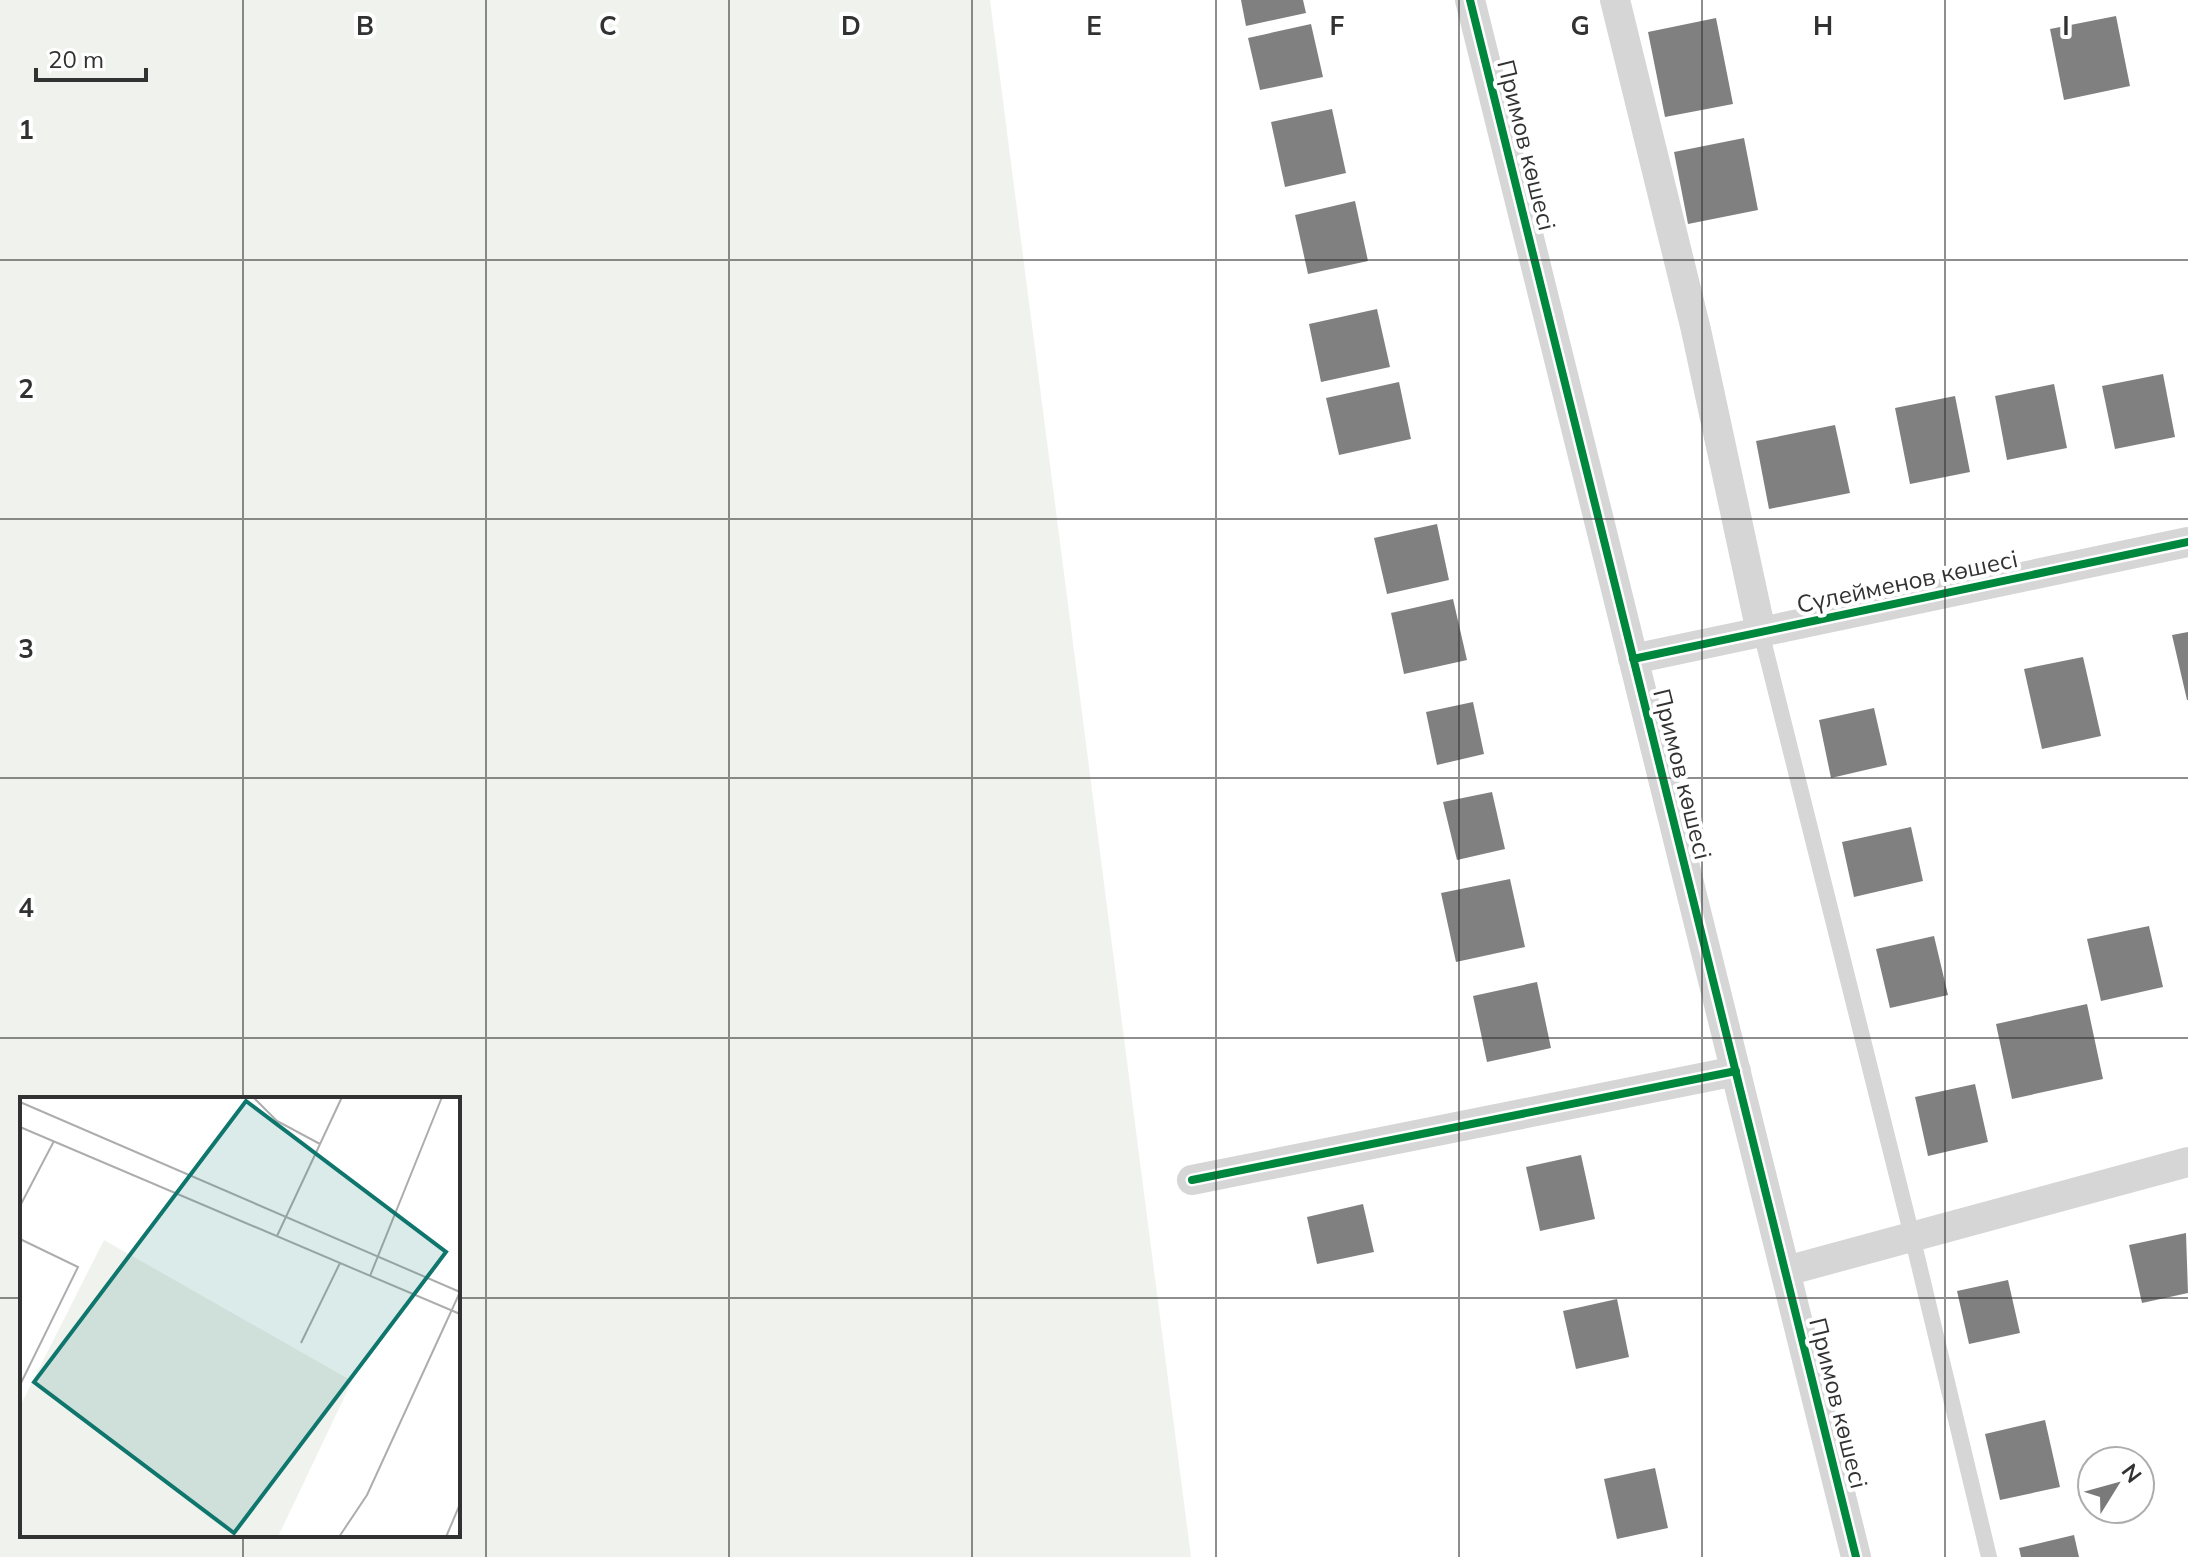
<svg xmlns="http://www.w3.org/2000/svg" width="2188" height="1557" viewBox="0 0 2188 1557" font-family="Mulish,sans-serif">
  <rect width="100%" height="100%" fill="#fff"/>
  <!-- green -->
  <path fill="#f0f3ed" fill-rule="evenodd" d="M0,0H990L1191,1557H0ZM22,1099H458V1535H22Z"/>
  <!-- building -->
  <path fill="#808080" d="M1241,0H1303L1306,13L1246,26Z
    M2116,16L2130,86L2064,100L2050,29Z
    M1716,18L1733,104L1665,117L1648,32Z
    M1311,24L1323,77L1260,90L1248,38Z
    M1332,109L1346,173L1285,187L1271,122Z
    M1744,138L1758,210L1688,224L1674,152Z
    M1355,201L1368,261L1308,274L1295,215Z
    M1377,309L1390,367L1321,382L1309,324Z
    M2163,374L2175,437L2115,449L2102,386Z
    M1399,382L1411,439L1339,455L1326,398Z
    M2054,384L2067,448L2007,460L1995,396Z
    M1955,396L1970,472L1910,484L1895,408Z
    M1835,425L1850,493L1769,509L1756,441Z
    M1437,524L1449,580L1387,594L1374,538Z
    M1453,599L1467,660L1404,674L1391,613Z
    M2188,632V700H2187L2172,635Z
    M2083,657L2101,736L2042,749L2024,669Z
    M1473,702L1484,754L1437,765L1426,712Z
    M1874,708L1887,765L1831,778L1819,720Z
    M1492,792L1505,849L1457,860L1443,802Z
    M1911,827L1923,881L1854,897L1842,842Z
    M1510,879L1525,947L1456,962L1441,893Z
    M2149,926L2163,987L2101,1001L2087,939Z
    M1934,936L1948,995L1890,1008L1876,949Z
    M1537,982L1551,1048L1487,1062L1473,996Z
    M2087,1004L2103,1079L2012,1099L1996,1024Z
    M1975,1084L1988,1142L1928,1156L1915,1097Z
    M1581,1155L1595,1219L1540,1231L1526,1167Z
    M1363,1204L1374,1252L1317,1264L1307,1217Z
    M2186,1233L2188,1293L2142,1303L2129,1245Z
    M2008,1280L2020,1333L1969,1344L1957,1291Z
    M1617,1299L1629,1357L1576,1369L1563,1311Z
    M2045,1420L2060,1487L2000,1500L1985,1434Z
    M1655,1468L1668,1528L1617,1539L1604,1479Z
    M2074,1535L2079,1557H2021L2019,1548Z"/>
  <g fill="none" stroke-linecap="round" stroke-linejoin="round">
    <!-- lane -->
    <path stroke="#d6d6d6" stroke-width="16" d="M1761,632L1912,1236L1989,1557"/>
    <!-- street -->
    <path stroke="#d6d6d6" stroke-width="30" d="M1470,0L1856,1557
      M1615,0L1696,330L1761,632
      M1633,659L2188,542
      M1192,1180L1736,1071
      M1786,1271L2188,1162"/>
    <defs>
      <path id="cycleway" d="M1470,0L1856,1557
        M1633,659L2188,542
        M1192,1180L1736,1071"/>
    </defs>
    <!-- cycleway casing -->
    <use href="#cycleway" stroke="#fff" stroke-width="13"/>
    <!-- cycleway -->
    <use href="#cycleway" stroke="#00873e" stroke-width="8"/>
  </g>
  <!-- grid -->
  <path fill="none" stroke="#323232" stroke-width="2" stroke-opacity="0.55" d="M243,0V1099M486,0V1557M729,0V1557M972,0V1557M1216,0V1557M1459,0V1557M1702,0V1557M1945,0V1557M0,260H2188M0,519H2188M0,778H2188M0,1038H2188M0,1298H22M458,1298H2188M243,1535V1557"/>
  <g text-anchor="middle" dominant-baseline="central" stroke-width="8" stroke-linejoin="round" paint-order="stroke">
    <!-- street labels -->
    <g font-size="24" fill="#323232" stroke="#fff">
      <text transform="translate(1527 145) rotate(76)">Примов көшесі</text>
      <text transform="translate(1907 581) rotate(-12)">Сүлейменов көшесі</text>
      <text transform="translate(1683 774) rotate(76)">Примов көшесі</text>
      <text transform="translate(1839 1403) rotate(76)">Примов көшесі</text>
    </g>
  </g>
  <!-- overview -->
  <g transform="translate(20 1097)">
    <rect width="440" height="440" fill="#fff"/>
    <path d="M84,143L332,284L258,440H0V309Z" fill="#f0f3ed"/>
    <path fill="none" stroke="#adadad" stroke-width="2" d="M233,0L257,24L300,47M0,5L440,195M0,30L440,217M0,109L34,44M257,139L322,0M0,142L58,170L0,288M350,179L422,0M281,246L320,166M319,440L347,398L440,195M426,440L440,407"/>
    <path fill="#0f766e" fill-opacity="0.15" stroke="#0f766e" stroke-width="4" d="M226,4L426,155L214,436L14,285Z"/>
    <rect width="440" height="440" fill="none" stroke="#323232" stroke-width="4"/>
  </g>
  <g font-size="26" text-anchor="middle" font-weight="bold" fill="#323232" stroke="#fff" stroke-width="8" stroke-linejoin="round" paint-order="stroke">
    <text x="365" y="35">B</text>
    <text x="608" y="35">C</text>
    <text x="851" y="35">D</text>
    <text x="1094" y="35">E</text>
    <text x="1337" y="35">F</text>
    <text x="1580" y="35">G</text>
    <text x="1823" y="35">H</text>
    <text x="2066" y="35">I</text>
    <text x="26" y="139">1</text>
    <text x="26" y="398">2</text>
    <text x="26" y="658">3</text>
    <text x="26" y="917">4</text>
  </g>
  <!-- north arrow -->
  <g transform="translate(2116 1485) rotate(53)"><circle r="38" fill="#ffffff" stroke="#adadad" stroke-width="2"/>
  <path d="M0-6L14 30L0 20L-14 30Z" fill="#7a7a7a"/>
  <text y="-12" font-size="22" font-weight="bold" text-anchor="middle" fill="#323232">N</text>
  </g>
  <!-- scale -->
  <path d="M36 68v12h110v-12" fill="none" stroke="#323232" stroke-width="4"/>
  <text x="48" y="68" font-size="24" fill="#323232" stroke="#ffffff" stroke-width="6" paint-order="stroke">20 m</text>
</svg>
